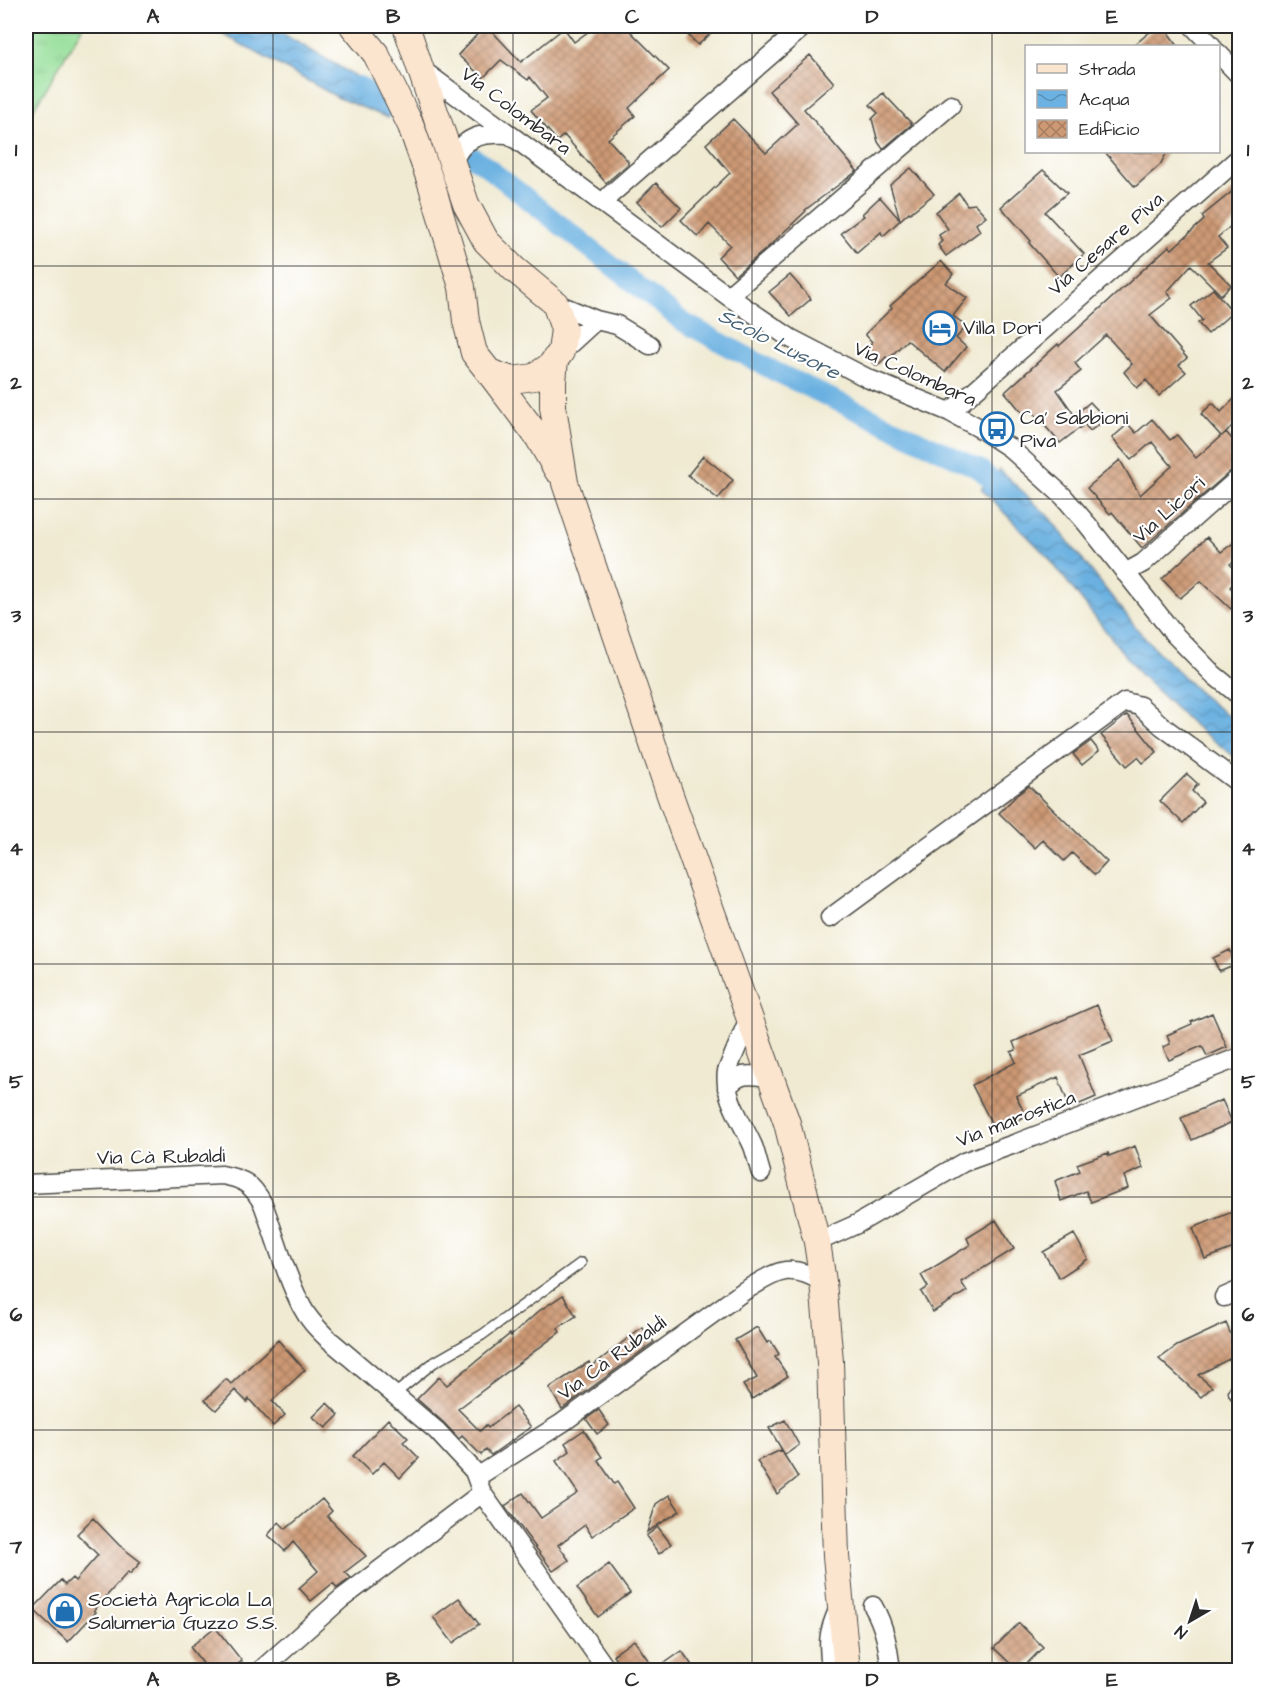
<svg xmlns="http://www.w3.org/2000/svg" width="1265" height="1696" viewBox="0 0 1265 1696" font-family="'Architects Daughter',sans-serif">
  <defs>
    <pattern id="grass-tufts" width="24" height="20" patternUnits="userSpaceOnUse" patternTransform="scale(1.5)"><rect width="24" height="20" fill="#96df9a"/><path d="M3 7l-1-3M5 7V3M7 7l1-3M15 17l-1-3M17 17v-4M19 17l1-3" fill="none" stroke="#81c085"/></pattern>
    <pattern id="water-waves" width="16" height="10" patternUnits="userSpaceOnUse" patternTransform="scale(1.5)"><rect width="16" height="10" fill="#6bb1e1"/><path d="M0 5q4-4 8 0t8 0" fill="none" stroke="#5890b7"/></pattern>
    <pattern id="building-cross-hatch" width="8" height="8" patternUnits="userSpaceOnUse" patternTransform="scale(1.5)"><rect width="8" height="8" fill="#cd9974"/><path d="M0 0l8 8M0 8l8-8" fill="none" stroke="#a77d5f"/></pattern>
  </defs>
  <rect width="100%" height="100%" fill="#fff"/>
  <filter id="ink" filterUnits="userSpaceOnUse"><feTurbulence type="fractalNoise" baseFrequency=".0167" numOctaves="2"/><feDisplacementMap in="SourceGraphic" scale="12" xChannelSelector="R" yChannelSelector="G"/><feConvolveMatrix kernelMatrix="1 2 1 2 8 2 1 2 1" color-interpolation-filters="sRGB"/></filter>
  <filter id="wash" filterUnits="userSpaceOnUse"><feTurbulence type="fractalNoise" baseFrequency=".008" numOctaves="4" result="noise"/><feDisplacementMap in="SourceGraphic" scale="24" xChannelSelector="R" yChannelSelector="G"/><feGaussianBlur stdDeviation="1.35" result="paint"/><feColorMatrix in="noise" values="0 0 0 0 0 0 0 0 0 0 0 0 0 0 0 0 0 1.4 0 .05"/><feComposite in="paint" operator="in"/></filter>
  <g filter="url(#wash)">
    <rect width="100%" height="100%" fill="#f0ead2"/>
    <!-- grass -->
    <path fill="url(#grass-tufts)" stroke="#608562" stroke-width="1.5" d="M26,26H83L26,122Z"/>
    <!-- water -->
    <path fill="url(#water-waves)" stroke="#4b6e86" stroke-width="1.5" d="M208,26H269L376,88L388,118L339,98Z
      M1000,470L1049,517L1137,629L1160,654L1203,696L1239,725V760L1192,724L1138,672L1047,556L981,489Z"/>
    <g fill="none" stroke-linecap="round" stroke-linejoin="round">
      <!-- canal -->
      <path stroke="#6bb1e1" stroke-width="20" d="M359,86L482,163L683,322L774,371L981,470L1008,497"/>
    </g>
    <g id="blocks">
      <!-- building -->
      <path fill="url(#building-cross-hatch)" d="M485,26H487L521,62L564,28L574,42L596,26H625L669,70L629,108L635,116L608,139L628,161V164L606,183L564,135L557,141L531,110L547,98L530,77L528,80L501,60L483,78L458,55Z
        M696,26H719L698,45L687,34Z
        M1157,26H1163L1178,46H1133Z
        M810,55L834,83L804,109L857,171L805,210L806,211L765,250L735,275L718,257L730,245L709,224L698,237L681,220L730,173L706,144L733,119L766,153L798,124L769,91Z
        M883,93L912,124L883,149L878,142L872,119L878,113L870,105Z
        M1105,152H1167L1160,165L1135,187Z
        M911,168L934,194L910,213L909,212L883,236L881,232L857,253L841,233L864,216L862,214L880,197L900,220L890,185Z
        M1043,170L1067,193L1045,212L1084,254L1059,277L1029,243L1031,241L1001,207Z
        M656,183L681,208L662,227L637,202Z
        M1239,186V219L1218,237L1227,248L1208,262L1231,285L1221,295L1191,265L1167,292L1172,298L1150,315L1187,358L1179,365L1186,372L1159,396L1146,380L1137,388L1124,372L1132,364L1106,335L1075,363L1081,371L1057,390L1082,426L1060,443L1031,410L1024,415L1005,392L1058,344L1059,346L1169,246L1172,249L1204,220L1202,216Z
        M959,193L967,205L975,204L986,216L976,224L980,231L946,256L938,245L942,241L939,235L948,229L936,212Z
        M941,261L953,274L946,283L967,298L953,316L967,326L956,338L966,347L945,372L907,340L888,359L886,357L877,366L863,353L872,342L865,334L892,308L890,306Z
        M790,275L811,299L791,316L769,292Z
        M1213,289L1233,312L1208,334L1198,323L1202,320L1191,306Z
        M1239,394V419L1222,436L1226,432L1239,447V465L1233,469L1142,548L1112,512L1110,514L1087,488L1120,460L1140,495L1172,466L1152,442L1131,460L1112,438L1128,424L1136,433L1152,419L1170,440L1177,435L1196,458L1221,436L1201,414L1213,403L1221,412Z
        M1090,402L1106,419L1090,431L1076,414Z
        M703,456L733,480L718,499L688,475Z
        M1207,537L1221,552L1239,539V557L1230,564L1239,574V578L1230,587L1239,596V600L1231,609L1201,581L1180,598L1162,579Z
        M1127,715L1157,752L1143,763L1138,757L1127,766L1101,735Z
        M1091,741L1099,751L1082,765L1073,754Z
        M1187,774L1198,784L1192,791L1203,802L1183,823L1160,801Z
        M1029,786L1107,862L1095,875L1072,853L1064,861L1043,840L1035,848L999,813L1017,795Z
        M1230,950L1236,964L1219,971L1213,958Z
        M1097,1005L1113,1041L1079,1055L1096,1097L1070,1108L1058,1077L1016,1096L1026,1116L996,1132L972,1085L1016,1062L1011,1052L1016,1050L1013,1042Z
        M1212,1013L1227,1047L1207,1056L1202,1046L1169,1060L1163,1047L1170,1044L1167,1035L1192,1024L1191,1022Z
        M1222,1100L1232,1122L1192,1140L1181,1118Z
        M1135,1146L1143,1168L1124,1176L1128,1188L1091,1202L1086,1191L1061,1201L1055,1181L1080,1171L1077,1164L1108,1153L1109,1156Z
        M1239,1209V1246L1205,1259L1193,1228Z
        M996,1220L1014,1249L961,1282L967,1291L933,1312L921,1292L928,1287L921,1275L970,1245L967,1238Z
        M1074,1234L1088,1259L1059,1278L1043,1252Z
        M563,1295L576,1316L558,1328L560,1332L458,1409L480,1431L486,1425L488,1428L515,1407L531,1427L491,1455L486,1450L481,1455L462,1436L459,1439L444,1423L417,1399L439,1377L447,1385L510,1334L511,1336L539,1311Z
        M1226,1323L1239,1354L1198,1375L1212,1387L1201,1397L1159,1359L1177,1346Z
        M642,1327L654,1342L562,1409L549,1388L589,1362L591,1367Z
        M757,1327L767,1343L771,1341L779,1354L775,1357L788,1376L752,1399L743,1385L757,1378L735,1340Z
        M278,1340L305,1370L272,1401L285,1415L273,1426L249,1399L247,1402L235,1390L216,1410L205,1400L226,1379L231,1384Z
        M327,1403L339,1415L326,1428L313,1417Z
        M599,1410L609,1425L597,1434L586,1419Z
        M388,1419L408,1438L403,1442L419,1458L400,1478L384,1462L372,1474L353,1456Z
        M785,1420L799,1445L785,1455L769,1428Z
        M584,1430L602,1457L598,1460L614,1484L617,1482L634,1508L592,1536L585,1525L558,1545L569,1560L553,1571L505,1506L523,1493L541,1518L578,1493L556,1461L570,1451L565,1443Z
        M781,1450L798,1477L777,1494L757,1461Z
        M669,1495L680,1511L647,1532L656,1504Z
        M322,1499L332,1511L327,1516L366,1556L345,1572L351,1578L337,1588L333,1583L311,1601L299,1588L318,1571L293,1542L285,1551L268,1535L279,1522L286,1529Z
        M93,1518L119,1545L141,1562L130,1574L128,1572L94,1610L96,1612L68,1642L33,1609L61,1580L65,1585L72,1578L75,1581L98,1555L77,1534Z
        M658,1527L671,1544L659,1554L646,1536Z
        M609,1564L630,1593L598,1617L577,1588Z
        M459,1598L479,1624L453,1643L433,1617Z
        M1019,1623L1043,1647L1020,1671H1018L994,1648Z
        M215,1627L242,1661L229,1671H209L190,1647Z
        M634,1640L655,1670L682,1651L696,1671H624L613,1655Z"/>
    </g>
  </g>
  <g filter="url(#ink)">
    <use href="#blocks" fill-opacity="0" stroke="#494844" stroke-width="1.5"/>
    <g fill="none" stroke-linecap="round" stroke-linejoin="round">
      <defs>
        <path id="service" d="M395,1394L433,1363L482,1335L581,1263"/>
        <path id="minor" d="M1193,26L1212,46
          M1218,53L1240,76
          M421,69L728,296L790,338L869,379L950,412L981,429L1010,448L1063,496L1087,524L1174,634L1214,675L1240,696
          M453,163C462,136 482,133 507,134
          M604,204L610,195L804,26
          M728,296L951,105
          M555,303L596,320L617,325L650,345
          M561,352L596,320
          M950,412L1240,157
          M1125,573L1143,563L1240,477
          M830,918L1125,702L1140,706L1162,726L1240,784
          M749,1018L727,1071C723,1097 743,1123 753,1146C756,1154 758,1164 761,1173
          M727,1088C740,1071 751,1075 770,1077
          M26,1184L222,1175C244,1179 252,1184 263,1204C276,1238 285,1275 302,1307C308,1319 317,1328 326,1337L437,1431L474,1471L482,1493L607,1670
          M817,1242L857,1224L964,1162L1017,1143L1240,1057
          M1224,1297L1240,1290
          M1238,1392H1240
          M477,1477L562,1423L744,1291C777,1272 788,1261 823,1282
          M873,1606C885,1627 888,1647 891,1670
          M261,1670L341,1599L482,1493
          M831,1670C828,1642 827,1634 839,1608"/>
        <path id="secondary" d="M353,26L376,54L411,126L431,183L462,287L466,321L474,353L489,372L512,380L534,377L550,366L561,352L564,329L555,303L514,269L486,241L466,204L406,26
          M555,359L553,382V407L565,483L670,795L787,1123L817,1242L823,1282L830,1362L836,1556L847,1670
          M489,372L538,437L557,470"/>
      </defs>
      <!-- service casing -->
      <use href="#service" stroke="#494844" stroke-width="12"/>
      <!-- minor casing -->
      <use href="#minor" stroke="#494844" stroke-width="21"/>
      <!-- secondary casing -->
      <use href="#secondary" stroke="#494844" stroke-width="28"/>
      <!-- service -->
      <use href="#service" stroke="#fff" stroke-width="9"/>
      <!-- minor -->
      <use href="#minor" stroke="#fff" stroke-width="18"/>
      <!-- secondary -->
      <use href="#secondary" stroke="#fce5cf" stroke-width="26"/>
    </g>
  </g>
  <!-- grid -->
  <path fill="none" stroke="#2b2b2b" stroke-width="1.5" stroke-opacity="0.55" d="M273,26V1670M513,26V1670M752,26V1670M992,26V1670M26,266H1240M26,499H1240M26,732H1240M26,964H1240M26,1197H1240M26,1430H1240"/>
  <!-- icons -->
  <defs>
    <symbol id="hotel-ring" viewBox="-11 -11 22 22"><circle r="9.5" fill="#fff" stroke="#1f6fb2" stroke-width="1.5"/><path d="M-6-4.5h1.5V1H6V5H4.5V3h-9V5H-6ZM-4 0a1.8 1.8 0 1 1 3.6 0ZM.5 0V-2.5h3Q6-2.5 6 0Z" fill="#1f6fb2"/></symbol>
    <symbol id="bus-ring" viewBox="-11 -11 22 22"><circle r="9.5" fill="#fff" stroke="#1f6fb2" stroke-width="1.5"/><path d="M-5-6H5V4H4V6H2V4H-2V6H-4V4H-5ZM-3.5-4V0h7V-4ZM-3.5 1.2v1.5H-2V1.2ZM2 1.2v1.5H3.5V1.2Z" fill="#1f6fb2"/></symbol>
    <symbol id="shop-ring" viewBox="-11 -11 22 22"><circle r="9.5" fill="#fff" stroke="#1f6fb2" stroke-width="1.5"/><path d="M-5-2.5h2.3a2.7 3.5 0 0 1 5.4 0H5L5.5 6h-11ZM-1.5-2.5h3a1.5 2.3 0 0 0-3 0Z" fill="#1f6fb2"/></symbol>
  </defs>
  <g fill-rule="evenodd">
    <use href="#hotel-ring" x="921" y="309" width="38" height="38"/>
    <use href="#bus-ring" x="978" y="410" width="38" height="38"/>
    <use href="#shop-ring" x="46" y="1592" width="38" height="38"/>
  </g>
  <g text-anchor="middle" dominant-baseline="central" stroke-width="4.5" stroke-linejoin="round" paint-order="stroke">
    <!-- street labels -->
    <g font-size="20" fill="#2b2b2b" stroke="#fff">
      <text transform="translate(516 111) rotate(37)">Via Colombara</text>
      <text transform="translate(1106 244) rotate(-41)">Via Cesare Piva</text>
      <text transform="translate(915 374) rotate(24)">Via Colombara</text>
      <text transform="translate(1169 510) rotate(-42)">Via Licori</text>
      <text transform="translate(1016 1119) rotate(-21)">Via marostica</text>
      <text transform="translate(161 1157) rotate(-1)">Via Cà Rubaldi</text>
      <text transform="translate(612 1358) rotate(-36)">Via Cà Rubaldi</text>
    </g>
    <!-- poi labels -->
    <g font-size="20" fill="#2b2b2b" stroke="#fff" text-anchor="start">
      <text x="963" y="328">Villa Dori</text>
      <text x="1020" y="418">Ca' Sabbioni<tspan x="1020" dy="23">Piva</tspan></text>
      <text x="88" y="1600">Società Agricola La<tspan x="88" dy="23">Salumeria Guzzo S.S.</tspan></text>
    </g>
    <!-- water labels -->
    <g font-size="21" font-style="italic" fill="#456174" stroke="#fff">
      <text transform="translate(779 344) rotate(27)">Scolo Lusore</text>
    </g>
  </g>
  <!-- margin -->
  <rect width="1265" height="1696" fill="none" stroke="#fff" stroke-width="66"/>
  <!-- legend -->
  <rect x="1025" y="45" width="195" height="108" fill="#ffffff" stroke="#aaaaaa" stroke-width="1.5"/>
  <rect x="1037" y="64" width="30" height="9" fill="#fce5cf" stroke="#aaaaaa" stroke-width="1.5"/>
  <text x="1079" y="75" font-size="18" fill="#2b2b2b">Strada</text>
  <rect x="1037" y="90" width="30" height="18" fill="url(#water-waves)" stroke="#aaaaaa" stroke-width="1.5"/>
  <text x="1079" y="105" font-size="18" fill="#2b2b2b">Acqua</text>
  <rect x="1037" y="120" width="30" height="18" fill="url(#building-cross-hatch)" stroke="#aaaaaa" stroke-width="1.5"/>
  <text x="1079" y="135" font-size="18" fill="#2b2b2b">Edificio</text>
  <!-- north arrow -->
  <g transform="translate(1190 1621) rotate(219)" stroke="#ffffff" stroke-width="4.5" paint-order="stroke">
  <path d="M0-4.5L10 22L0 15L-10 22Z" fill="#2b2b2b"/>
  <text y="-9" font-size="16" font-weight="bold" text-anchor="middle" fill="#2b2b2b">N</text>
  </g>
  <rect x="33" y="33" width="1199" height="1630" fill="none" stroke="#2b2b2b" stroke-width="2"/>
  <g font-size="20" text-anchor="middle" font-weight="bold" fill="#2b2b2b">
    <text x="153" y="23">A</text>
    <text x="393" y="23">B</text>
    <text x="632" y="23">C</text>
    <text x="872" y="23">D</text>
    <text x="1112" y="23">E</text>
    <text x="16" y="156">1</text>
    <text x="1248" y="156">1</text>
    <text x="16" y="389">2</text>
    <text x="1248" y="389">2</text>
    <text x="16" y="622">3</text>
    <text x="1248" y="622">3</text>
    <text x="16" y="855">4</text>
    <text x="1248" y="855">4</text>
    <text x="16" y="1088">5</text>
    <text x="1248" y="1088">5</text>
    <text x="16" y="1321">6</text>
    <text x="1248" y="1321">6</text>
    <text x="16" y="1553">7</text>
    <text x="1248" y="1553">7</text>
    <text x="153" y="1686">A</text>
    <text x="393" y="1686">B</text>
    <text x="632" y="1686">C</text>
    <text x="872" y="1686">D</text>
    <text x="1112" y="1686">E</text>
  </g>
</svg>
